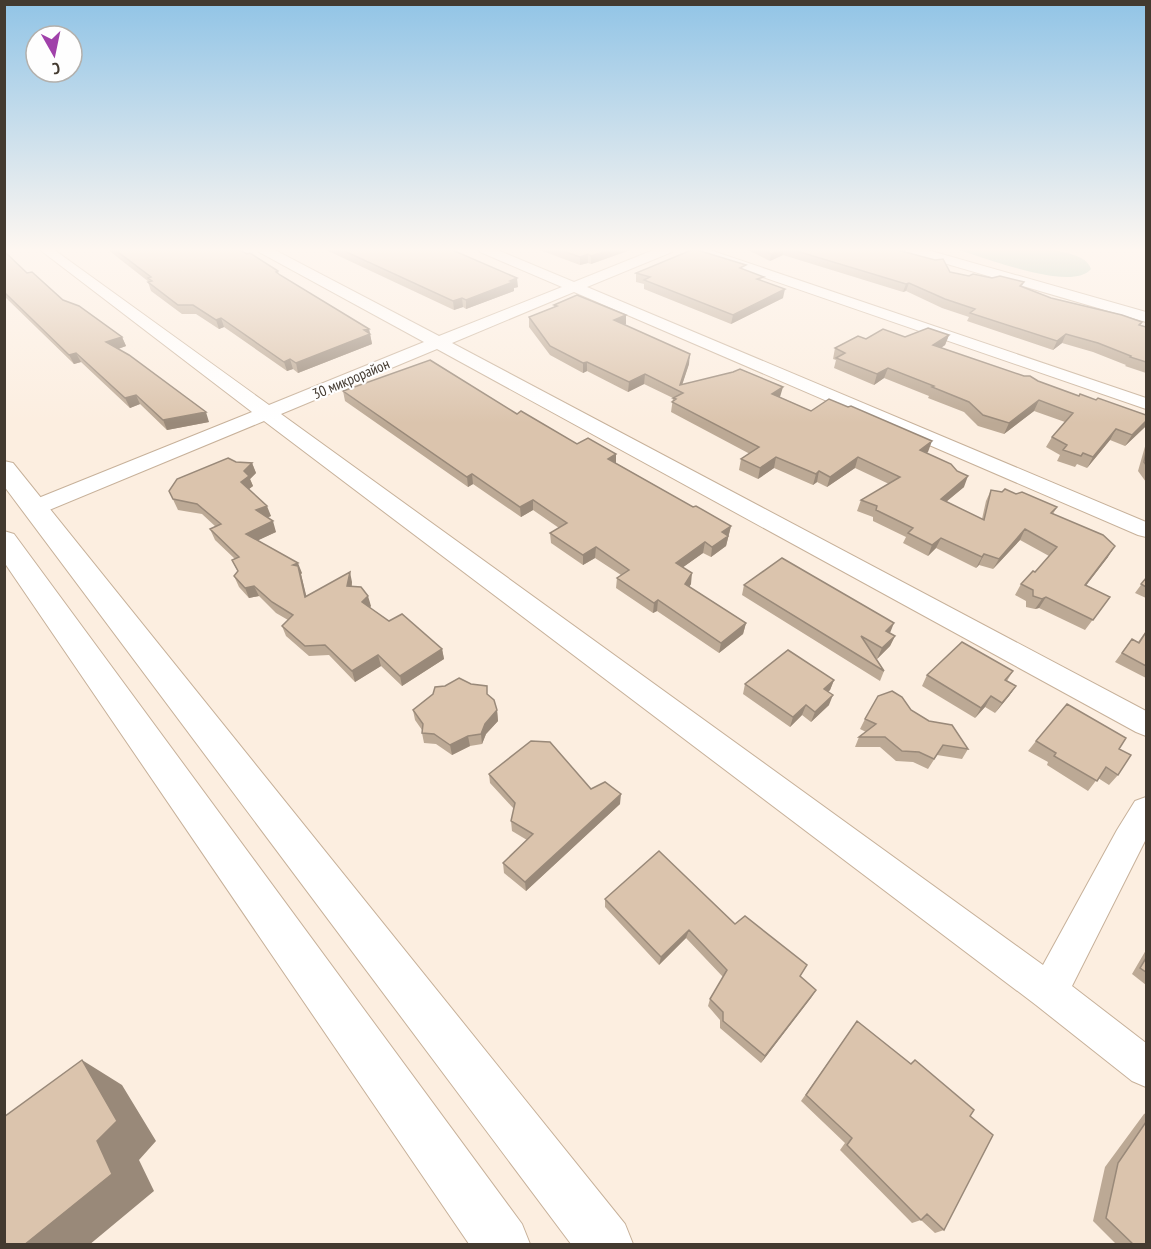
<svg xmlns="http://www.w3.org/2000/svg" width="1151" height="1249" font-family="'PT Sans Narrow',sans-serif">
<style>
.green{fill:#accab5}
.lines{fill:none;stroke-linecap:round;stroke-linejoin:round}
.minor-casing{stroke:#c7b19a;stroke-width:2}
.major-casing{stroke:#c7b19a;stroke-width:2}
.minor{fill:#fff;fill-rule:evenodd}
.major{fill:#fff;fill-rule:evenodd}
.wall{fill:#bca995}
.shaded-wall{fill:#998979}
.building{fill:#dbc4ad;stroke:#998979;stroke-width:1.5}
.labels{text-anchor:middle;stroke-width:4.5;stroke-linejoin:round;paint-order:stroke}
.far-street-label{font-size:15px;fill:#433a30;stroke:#fefefe}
</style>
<rect width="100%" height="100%" fill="#fceee0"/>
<path class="green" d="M955,249C981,249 1083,240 1091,269C1071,293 982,256 955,249Z"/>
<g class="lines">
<g class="minor-casing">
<path id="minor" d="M39,249H53L269,405L424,342L259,252L258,249H273L439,336L562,287L480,252L479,249H495L574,282L656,249H673L672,252L587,287L1146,522V537L1138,535L574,292L452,343L1146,711V736L1136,732L437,349L281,414L1043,965L1117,830L1135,801L1146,797V839L1072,986L1146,1043V1087L1132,1081L1036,1005L264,421L42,513L34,515L26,513L23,508L26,503L252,412Z
M688,249H707L1146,398V409L690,252Z
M905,249H924L1146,312V322L906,252Z"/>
</g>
<g class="major-casing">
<path id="major" d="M4,461L13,463L625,1224L633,1244H571L4,486Z
M4,531L14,534L522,1224L530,1244H469L4,562Z"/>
</g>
<use href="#minor" class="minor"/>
<use href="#major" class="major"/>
</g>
<path class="wall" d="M107,249H238L278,271L279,275L369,329L372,344L298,373L293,369L287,371L224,327L219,329L196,314H182L151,291L148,282H149Z
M324,249H450L518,287L514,288V291L466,309L463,307L454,310Z
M537,249H633L591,264L588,263L580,265Z
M746,249H894L950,272L969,276L992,278L1024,282L1022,286L1051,298L1142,322L1141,325L1146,327V373L1125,366L1126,365L1093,352L1062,343L1053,350L967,321L969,317L942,308L906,291L903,292L783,255L770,261Z
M4,253L27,273L63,300L122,337L126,346L118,349L209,422L167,430L140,404L130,408L81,362L74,364L4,296Z
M745,270L763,281L783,298L731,324L644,289V284L636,282V273Z
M554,305L626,324L625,325L689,364L682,385L780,397L811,411L928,452L926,453L964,487L946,502L982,519L986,501L991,490L1016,494L1057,507L1053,514L1108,557L1086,585L1110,597L1085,630L1039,608L1035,609L1026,607V601L1015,595L1021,584L1035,572L1049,556L1020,540L993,569L979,565L976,568L936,548L928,556L903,543L906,537L873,521V517L857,511L861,500L889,484L855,468L827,487L817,482L813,485L774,468L758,479L739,470L741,459L750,454L671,412L673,398L644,384L628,392L587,371L583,373L550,355L529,327V317L554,307Z
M949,335L945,345L941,348L1038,381L1145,427L1125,446L1110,440L1087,468L1077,464L1075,467L1057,461L1060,455L1046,447L1052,437L1065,422L1034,411L1004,434L978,426L964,412L928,398L929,396L884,378L874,385L834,368L836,360L833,359L835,348L866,339Z
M343,391L517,414L577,444L616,454V463L693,507L731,526L726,546L711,557L703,553L683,567L691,584L689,587L746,623L743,634L719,653L657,611L653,613L616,588L617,578L621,575L595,558L583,565L551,543L550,533L559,528L533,510L521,517L473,484L468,487L345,401Z
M1146,443V482L1138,471Z
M236,462L252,463L256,473L250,479L253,486L249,489L271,516L267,518L276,532L258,540L302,573L301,574L306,596L352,582V586L371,606L370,608L389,621L442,649L444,659L402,686L381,666L355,682L329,655L309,656L286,636L282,626L288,620L276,613L259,596L249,598L239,587L234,576L238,572L232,560L235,559L215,540L210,529L216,527L202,514L178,510L169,491Z
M1146,578V598L1135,593Z
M744,585L890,633L895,636L890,646L877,659L876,658L884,671L880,681L742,595Z
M1146,631V678L1115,662L1132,639L1138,642Z
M1013,671L1007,681L1016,686L1009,696L995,713L985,707L975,718L922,686L927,675Z
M834,680L830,690L828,692L829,705L811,722L802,715L790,727L743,694L745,684Z
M488,695L497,710L498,721L486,734L482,744L470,746L452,755L436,744L424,743L422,733V730L415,720L413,710Z
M911,710L968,749L962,759L937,755L928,769L913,762L896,761L880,747H855L859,737L866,732L860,729L865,719Z
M1036,741L1119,749L1118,775L1109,785L1098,778L1088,791L1047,765L1048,762L1028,751Z
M489,774L591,789L620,804L526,891L504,873L503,863L527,840L512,831L511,821L514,809L490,783Z
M605,899L735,924L800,976L816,990L761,1063L720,1028V1020L708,1006L710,999L723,977L686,938L659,965L605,907Z
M1146,950V985L1132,974Z
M857,1021L910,1064L915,1060L970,1116L944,1230L935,1233L921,1220L912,1223L840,1150L845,1143L801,1101Z
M1146,1113V1245H1117L1093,1221L1105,1167L1144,1114Z"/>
<path class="shaded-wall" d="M612,249H633L591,264V256Z
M782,249H784L783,255L770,261L771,254Z
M588,254V263L580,265V257Z
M517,278L518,287L514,288V291L466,309V300Z
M909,283L906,291L903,292L906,284Z
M785,289L783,298L731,324L733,315Z
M462,298L463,307L454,310L453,301Z
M626,315V324L614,330V320Z
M221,318L224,327L219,329L216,320Z
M369,329L372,344L298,373L296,363Z
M1066,334L1062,343L1053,350L1057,341Z
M949,335L945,345L930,355L933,345Z
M122,337L126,346L110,352L106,342Z
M76,353L81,362L74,364L69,355Z
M690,354L689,364L680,391V385Z
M290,359L293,369L287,371L284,362Z
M587,362V371L583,373V363Z
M888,368L884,378L874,385L877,374Z
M645,374L644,384L628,392L629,382Z
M783,387L780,397L770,404L772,394Z
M136,395L140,404L130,408L125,398Z
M1039,400L1034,411L1004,434L1009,423Z
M206,412L209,422L167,430L163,420Z
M1146,421V425L1145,427L1125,446L1132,435Z
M1116,429L1110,440L1087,468L1093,457Z
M932,441L928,452L916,460L920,450Z
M616,454V464L608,459Z
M776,457L774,468L758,479L760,468Z
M858,457L855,468L827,487L830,477Z
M252,463L256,473L250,479L253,486L245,492L241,482L244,471Z
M819,471L817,482L813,485L816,474Z
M472,474L473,484L468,487L467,477Z
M968,476L964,487L936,510L941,499Z
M533,500V510L521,517L520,507Z
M267,506L271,516L260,520L256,510Z
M273,521L276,532L250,544L246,534Z
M731,526L726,546L711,557L712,547L722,532Z
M1025,529L1020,540L993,569L999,559Z
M941,538L936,548L928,556L932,545Z
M705,542L703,553L675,573L676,563Z
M1115,546L1108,557L1078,596L1085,585Z
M596,547L595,558L583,565V555Z
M984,554L979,565L976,568L982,557Z
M298,563L302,573L301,574L309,607L293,565Z
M350,572L352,582L350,596L347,586Z
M692,573L691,584L684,595L685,584Z
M254,586L259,596L249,598L245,588Z
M368,596L371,606L364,613L362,602Z
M1046,597L1039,608L1035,609L1042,599Z
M658,600L657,611L653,613L654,603Z
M746,623L743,634L719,653L721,643Z
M894,623L890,633L886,631Z
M895,636L890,646L877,659L882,648Z
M442,649L444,659L402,686L400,676Z
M378,655L381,666L355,682L352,671Z
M834,680L830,690L820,699L824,689Z
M1016,686L1009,696L995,713L1002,703Z
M833,695L829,705L811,722L815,712Z
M991,696L985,707L975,718L981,708Z
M806,705L802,715L790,727L793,717Z
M497,710L498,721L486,734L482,744L481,734L485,724Z
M468,736L470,746L452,755L450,745Z
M621,794L620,804L526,891L525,882Z
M689,930L686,938L659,965L661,957Z
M816,990L811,998L761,1063L765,1056Z
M82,1060L122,1085L156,1141L139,1160L154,1191L89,1245H24L97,1141Z"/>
<path class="building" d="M114,249H238L247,254L250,253L278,271L276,272L280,275L369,329L364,330L370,334L296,363L290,359L284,362L221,318L216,320L193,305H178L148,282L152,281L148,278L151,277Z
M340,249H450L517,278L510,281L513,282L466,300L462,298L453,301Z
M558,249H612L591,256L588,254L580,257Z
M694,249L746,265L740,268L764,277L757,279L785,289L733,315L644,280L650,277L636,273Z
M762,249H782L771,254Z
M790,249H894L935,260L943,259L950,272L969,276L973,274L992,278L1000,276L1024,282L1020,286L1051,298L1122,315L1142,322L1139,325L1146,327V362L1130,357L1131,356L1098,343L1066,334L1057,341L970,313L975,309L945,299L909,283L906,284Z
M4,253H6L27,273L32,272L63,300L79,306L122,337L106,342L129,355L206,412L163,420L136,395L125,398L76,353L69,355L4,292Z
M577,295L626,315L614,320L690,354L680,385L733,372L740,369L783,387L772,394L811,411L829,399L848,407L851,406L932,441L920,450L951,464L957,471L968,476L941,499L984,520L991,490L1002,492L1005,489L1016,494L1022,492L1057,507L1051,513L1103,535L1115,546L1085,585L1110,597L1093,620L1046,597L1042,599L1033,596V590L1021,584L1033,571L1035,572L1057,547L1025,529L999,559L984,554L982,557L941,538L932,545L908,533L913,528L876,510L877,506L861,500L900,477L858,457L830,477L819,471L816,474L776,457L760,468L741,459L759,447L672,402L676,399L673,398L683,393L645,374L629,382L587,362L583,363L550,346L529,317L557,306L554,305Z
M928,328L949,335L933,345L1024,376H1030L1038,381L1079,396L1080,394L1096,400L1098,398L1146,415V421L1132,435L1116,429L1093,457L1083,453L1081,456L1063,450L1067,445L1052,437L1073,413L1039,400L1009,423L983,415L969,402L932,387L934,386L888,368L877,374L836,358L845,353L835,348L858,336L866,339L883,329L905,337Z
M430,360L517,414L521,411L577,444L588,438L616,454L608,459L693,507L696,506L731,526L722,532L728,536L712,547L705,542L676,563L692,573L685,584L746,623L721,643L658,600L654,603L617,578L629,570L596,547L583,555L550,533L567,523L533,500L520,507L472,474L467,477L343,391Z
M1146,452V465L1144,462Z
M228,458L236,462L252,463L244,471L249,476L241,482L267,506L256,510L273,521L246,534L298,563L293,565L298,566L305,597L350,572L347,586L361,587L368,596L362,602L389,621L402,614L442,649L400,676L378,655L352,671L325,645L305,646L282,626L293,615L272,602L254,586L245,588L234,576L238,571L232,560L239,557L210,529L221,524L197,504L173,499L169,491L177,479Z
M782,558L894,623L886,631L895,636L882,648L861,636L884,671L744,585Z
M1146,578V587L1141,584Z
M1146,632V666L1122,653L1132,639L1139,643Z
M962,642L1013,671L1005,680L1016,686L1002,703L991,696L981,708L927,675Z
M788,650L834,680L824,689L833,695L815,712L806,705L793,717L745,684Z
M459,678L471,684L487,686V694L494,700L497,710L485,724L481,734L468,736L450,745L434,734L422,733L423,724L413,710L433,694L435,687L445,686Z
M892,691L902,697L911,710L929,721L952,725L968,749L943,745L934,759L919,752L902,751L885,737H859L876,724L865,719L878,696Z
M1067,704L1126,738L1119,749L1131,755L1118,775L1106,767L1097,781L1054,756L1056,753L1036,741Z
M531,741L550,742L591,789L605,782L621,794L525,882L503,863L533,834L511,821L515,803L489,774Z
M659,851L735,924L745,916L807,965L800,976L816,990L765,1056L723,1021V1012L710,999L727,970L689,930L661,957L605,899Z
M1146,958V972L1140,968Z
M857,1021L911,1064L915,1060L974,1110L970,1116L993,1135L944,1230L927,1214L921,1220L847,1145L852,1138L806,1095Z
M82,1060L117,1121L97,1141L112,1174L24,1245H4V1117Z
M1146,1122V1245H1134L1106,1218L1118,1163Z"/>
<linearGradient id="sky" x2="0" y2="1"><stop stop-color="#91c4e6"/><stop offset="0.59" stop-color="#fef7f1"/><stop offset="1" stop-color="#fef7f1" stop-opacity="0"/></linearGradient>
<rect width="1151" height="423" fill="url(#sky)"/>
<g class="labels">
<g class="far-street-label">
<text transform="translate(351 379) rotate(-23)" y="5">30 микрорайон</text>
</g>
</g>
<rect width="1151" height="1249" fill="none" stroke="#433a30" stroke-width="12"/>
<g transform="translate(54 54) rotate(171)"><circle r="28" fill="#fefefe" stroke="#b3b0ac" stroke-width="1.5"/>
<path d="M0-4.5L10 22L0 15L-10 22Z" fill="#a041aa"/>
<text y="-9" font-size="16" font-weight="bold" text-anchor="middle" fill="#433a30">С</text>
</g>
</svg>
